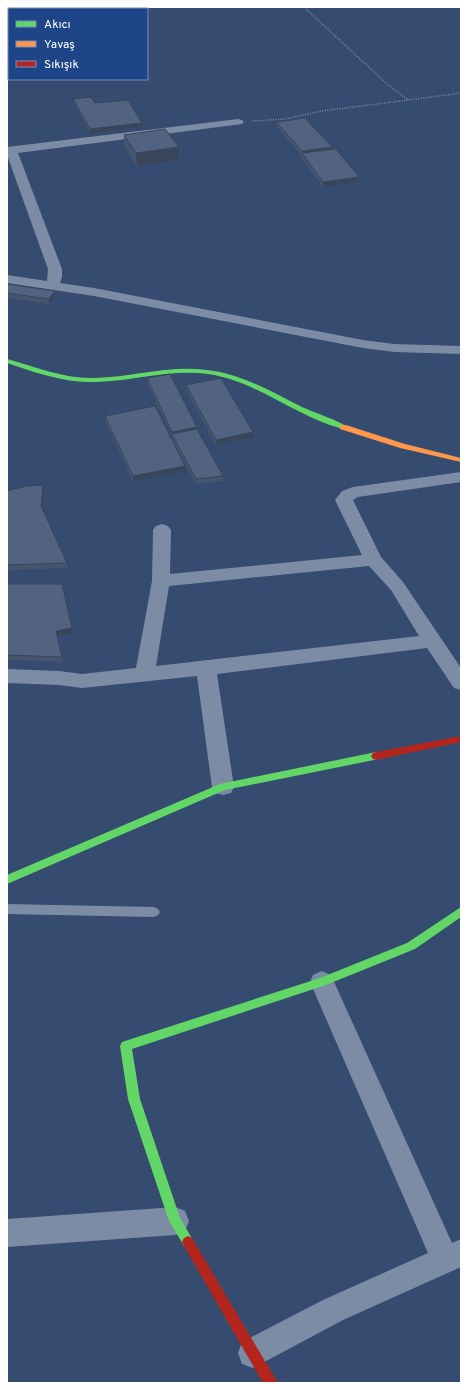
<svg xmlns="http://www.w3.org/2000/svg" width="468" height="1390" font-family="Overpass,sans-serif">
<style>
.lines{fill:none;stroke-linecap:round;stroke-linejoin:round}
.path{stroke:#7c8ca5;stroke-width:1.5;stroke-dasharray:1 1.5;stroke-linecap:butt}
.lane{fill:#7c8ca5;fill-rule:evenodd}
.street{fill:#7c8ca5;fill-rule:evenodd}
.fast{fill:#63d668;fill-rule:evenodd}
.slow{fill:#ff974d;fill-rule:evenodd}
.jam{fill:#b3261e;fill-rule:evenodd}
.wall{fill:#46556e}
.shaded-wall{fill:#39455a}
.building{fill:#516380;stroke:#39455a}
</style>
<rect width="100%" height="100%" fill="#354b6f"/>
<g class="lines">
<path class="path" d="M304,7L387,84L408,100L461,93
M253,121L285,119L322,111L408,100"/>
<path class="lane" d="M7,904L154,907L158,909L160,912L158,915L154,917L7,914Z"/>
<path class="street" d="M238,119L242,120L244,122L242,124L18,153L62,269V277L60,283L94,288L363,340L394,344L461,346V354L394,352L363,348L94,296L7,283V275L47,281L48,269L7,155V147Z
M461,472V482L358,497L353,500L381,557L403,582L461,668V690L454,688L427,648L217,674L234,787L231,793L223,795L215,793L212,787L197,676L82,688L59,685L7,683V669L59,671L82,674L136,668L152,581L153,530L156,526L162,524L168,526L171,530L170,574L362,555L335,500L342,491L353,487ZM369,566L391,590L419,636L156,666L169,586Z
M322,971L331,975L452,1243L461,1239V1267L343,1320L253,1368L242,1364L238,1353L242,1342L323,1300L428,1253L310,982L313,975Z
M175,1207L185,1211L189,1221L185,1231L175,1235L7,1247V1219Z"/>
<path class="fast" d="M7,359C37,367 64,379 95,378C133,377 169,365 207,370C242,374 272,392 302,407C313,412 340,421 347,427L343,429C296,417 257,381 208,374C170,369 134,381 96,382C65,383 36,373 7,363Z
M376,752L379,753L381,756L379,759L225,790L7,884V875L220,784Z
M461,907V917L415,949L326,985L132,1049L140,1099L180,1218L194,1242L192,1246L188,1248L184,1246L169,1221L128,1099L120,1046L122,1042L320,978L407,943Z"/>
<path class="slow" d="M340,425H346L405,444L461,458V462L400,448L340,429Z"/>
<path class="jam" d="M461,736V742L376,760L373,759L371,756L373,753L376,752Z
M188,1236L192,1238L278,1383H263L184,1246L182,1242L184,1238Z"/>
</g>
<path class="wall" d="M73,99L95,103L142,127L90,134L74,103Z
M276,122L332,147L331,149L359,177V182L323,187L301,157V155L276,126Z
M124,135L179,147V160L137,166L124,147Z
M7,284L55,291V296L49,304L7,298Z
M147,378L197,427V429L223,476V481L196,484L172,439V436L147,383Z
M186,385L253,432V437L216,445L186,390Z
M105,416L185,466V471L133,481L105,421Z
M43,485L44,490L42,508L67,563V568L7,570V491Z
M7,584L72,628L73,633L57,636L63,662L7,660Z"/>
<path class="shaded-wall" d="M142,123V127L90,134V129Z
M179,147V160L137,166L136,153Z
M332,147L331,151L302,153V151Z
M359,177V182L323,187V182Z
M55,291V296L49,304V299Z
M197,427V433L173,435L172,432Z
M253,432V437L216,445V440Z
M185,466V471L133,481V476Z
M43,485L44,490L42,512L41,506Z
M72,628L73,633L57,636L56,631Z"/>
<path class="building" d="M91,97L95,103L128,100L142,123L90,129L73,99Z
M305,118L332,147L302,151L276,122Z
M165,129L179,147L136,153L124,135Z
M336,149L359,177L323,182L302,153Z
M7,284L55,291L49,299L7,293Z
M170,374L197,427L172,432L147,378Z
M221,378L253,432L216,440L186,385Z
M155,406L185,466L133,476L105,416Z
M197,429L223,476L196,479L172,434Z
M43,485L41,506L67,563L7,565V491L26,486Z
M7,584H62L72,628L56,631L62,657L7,655Z"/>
<rect width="468" height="1390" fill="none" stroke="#ffffff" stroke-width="16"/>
<rect x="8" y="8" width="140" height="72" fill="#1d4587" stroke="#778fb7"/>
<rect x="16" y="21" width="20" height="6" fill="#63d668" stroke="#778fb7"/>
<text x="44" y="28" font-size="12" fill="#ffffff">Akıcı</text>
<rect x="16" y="41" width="20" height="6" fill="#ff974d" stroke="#778fb7"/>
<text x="44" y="48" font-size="12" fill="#ffffff">Yavaş</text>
<rect x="16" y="61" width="20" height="6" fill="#b3261e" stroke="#778fb7"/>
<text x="44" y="68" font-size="12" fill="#ffffff">Sıkışık</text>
</svg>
